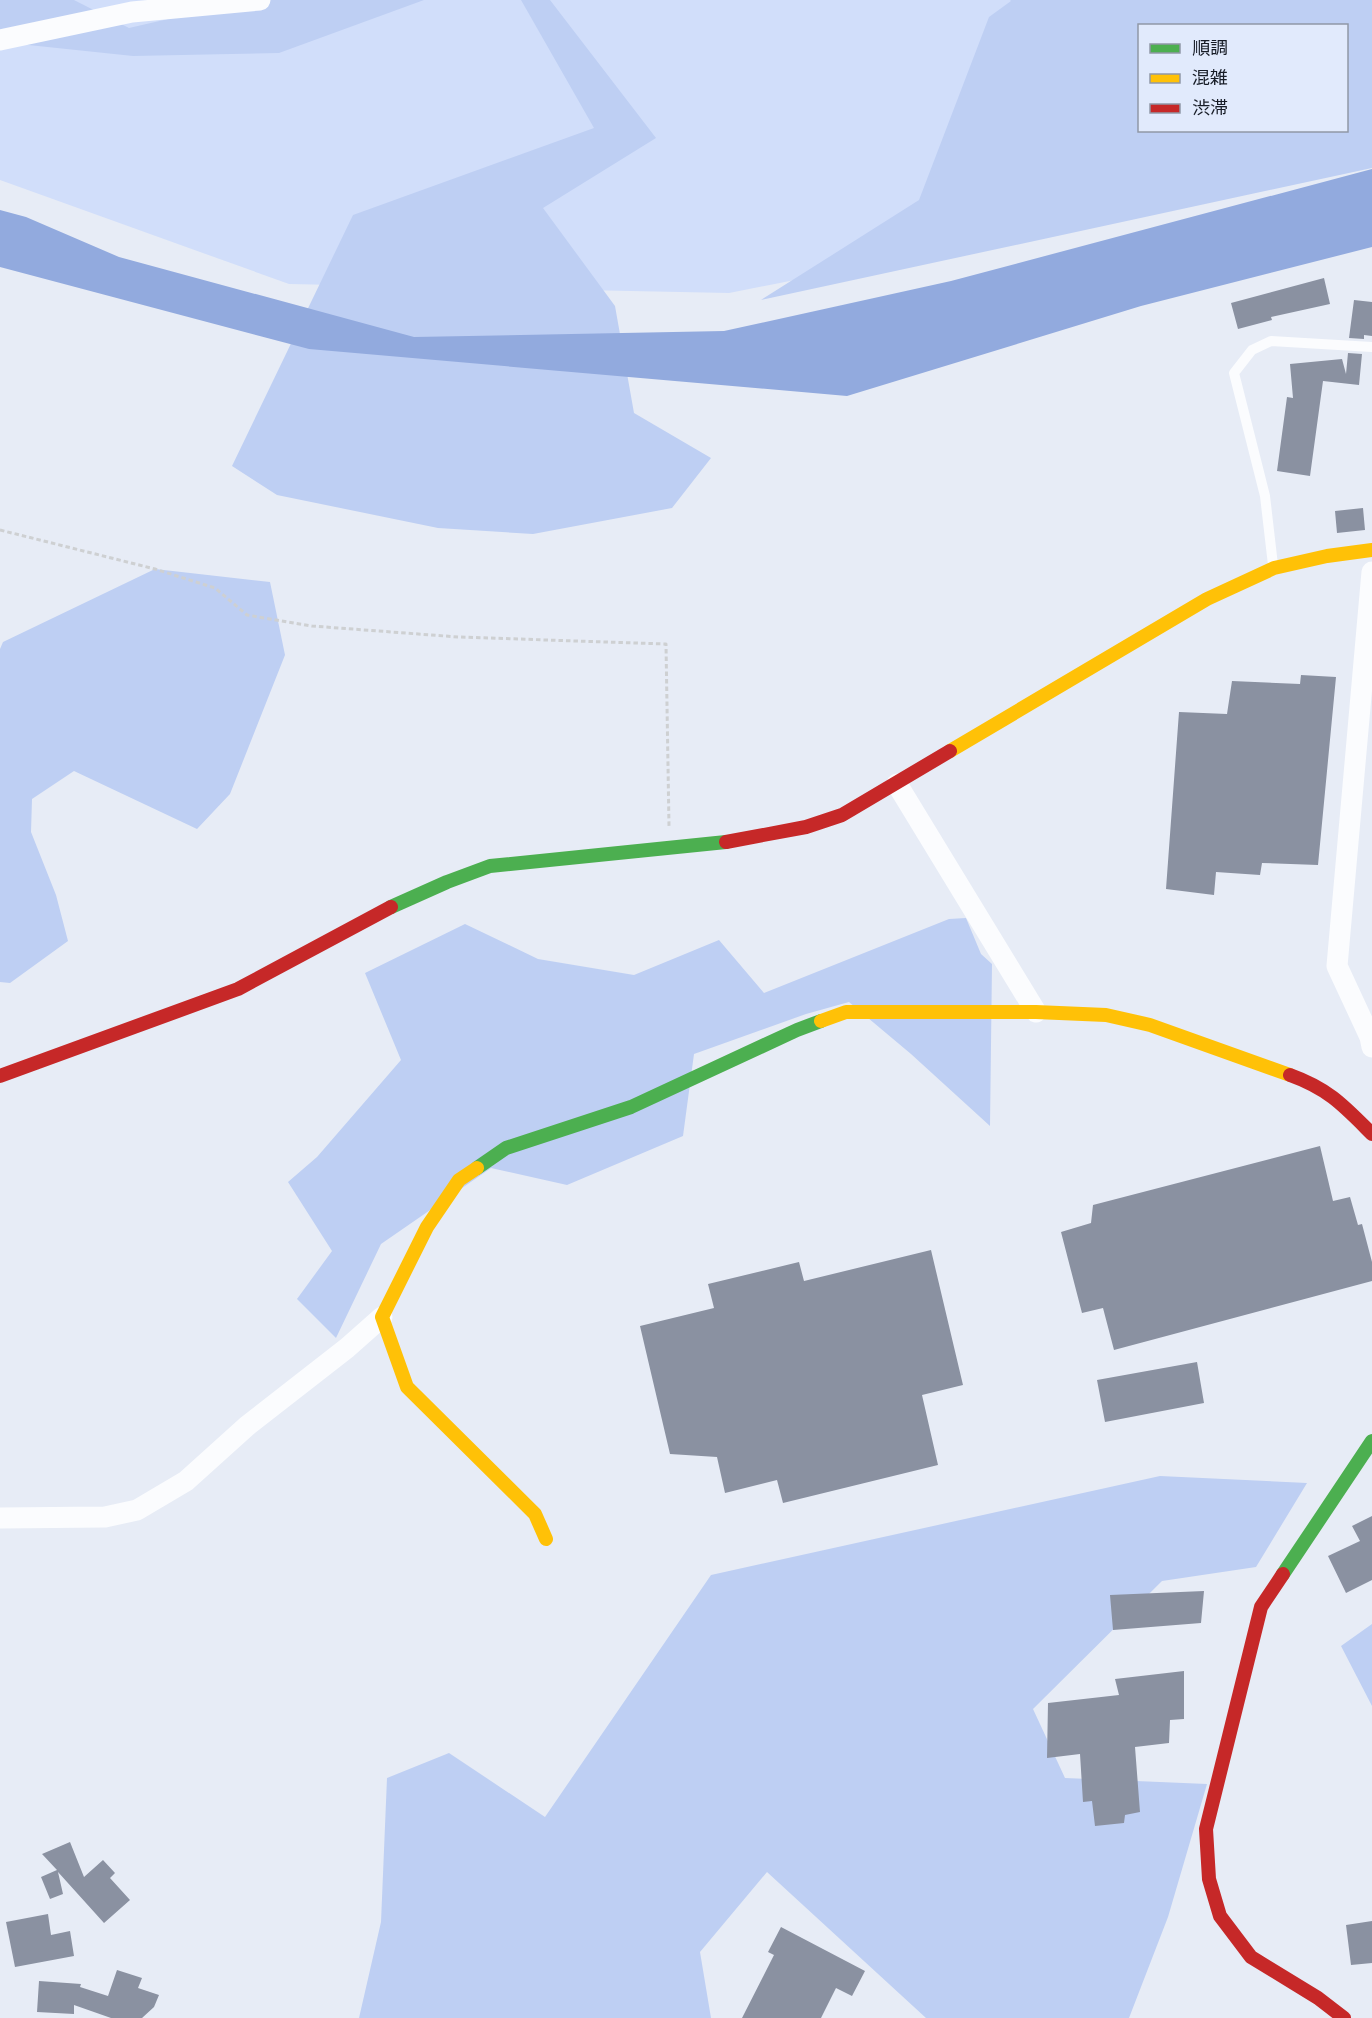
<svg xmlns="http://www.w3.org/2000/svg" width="1372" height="2018" font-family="Cabin,'Noto Sans JP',sans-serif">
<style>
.green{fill:#d1defa;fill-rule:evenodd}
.forest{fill:#becff3;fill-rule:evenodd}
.water{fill:#92aade}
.building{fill:#8a91a1}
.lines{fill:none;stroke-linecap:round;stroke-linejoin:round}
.path{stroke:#ced0d2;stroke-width:3;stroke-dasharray:4.5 3;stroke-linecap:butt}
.lane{stroke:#fbfcfe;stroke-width:10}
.street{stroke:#fbfcfe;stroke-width:21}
.fast{stroke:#4caf50;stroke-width:14}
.slow{stroke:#ffc107;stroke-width:14}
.jam{stroke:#c62828;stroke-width:14}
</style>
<rect width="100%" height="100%" fill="#e7ecf6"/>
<path class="green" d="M0,0H1372V166L729,293L289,284L0,180ZM1140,26H1346V130H1140Z"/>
<path class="forest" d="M0,0H74L129,28L251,0H424L279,53L133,56L0,42Z
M521,0H550L656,138L543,208L615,306L634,413L711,458L672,508L533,534L438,528L277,495L232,466L353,215L594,128Z
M1010,0H1372V168L761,300L919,200L989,17L1011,1ZM1140,26H1346V130H1140Z
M155,569L270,582L285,655L230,794L197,829L74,771L32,799L31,832L56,895L68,941L10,983L0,982V649L3,642Z
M966,918L981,954L992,964L990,1126L911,1054L849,1002L806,1014L694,1054L683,1136L567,1185L491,1168L381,1244L336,1338L297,1299L332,1251L288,1182L317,1157L401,1060L365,973L465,924L538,959L634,975L719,940L764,993L949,919Z
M1160,1476L1307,1483L1256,1567L1162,1581L1033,1709L1065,1778L1207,1784L1168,1917L1129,2018H926L767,1872L700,1952L711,2018H359L381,1922L387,1778L449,1753L545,1817L711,1575Z
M1372,1624V1706L1341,1646Z"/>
<path class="water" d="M1372,169V247L1141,306L847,396L309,349L0,267V210L26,217L119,257L414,337L724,331L951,281Z"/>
<path class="building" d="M1324,278L1330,304L1271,317L1272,320L1238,329L1231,303Z
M1354,300L1372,302V336L1364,335V339L1349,338Z
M1348,353L1362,354L1359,385L1323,381L1310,476L1277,471L1287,397L1293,398L1290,364L1342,359L1346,374Z
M1363,508L1365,530L1337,533L1335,511Z
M1301,675L1336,677L1318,865L1262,863L1260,875L1216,872L1214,895L1166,889L1179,712L1227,714L1232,681L1300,684Z
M1320,1146L1333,1201L1350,1197L1358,1225L1362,1224L1372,1262V1281L1114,1350L1103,1308L1082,1313L1061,1232L1091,1223L1093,1205Z
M931,1250L963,1385L922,1395L938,1465L783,1503L777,1480L725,1493L717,1457L670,1454L640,1326L714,1308L708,1284L799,1262L804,1281Z
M1197,1362L1204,1403L1105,1422L1097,1380Z
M1372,1516V1580L1346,1593L1328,1556L1360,1541L1352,1526Z
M1204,1591L1201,1623L1113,1630L1110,1595Z
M1184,1671V1719L1170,1720L1169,1743L1135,1747L1140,1812L1125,1815L1124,1823L1095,1826L1092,1801L1083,1802L1080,1754L1047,1758L1048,1703L1119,1695L1115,1679Z
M70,1842L84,1877L103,1860L115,1873L110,1878L130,1900L104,1923L58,1872L63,1894L50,1899L41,1877L57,1870L42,1854Z
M48,1914L51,1935L70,1931L74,1956L15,1967L6,1922Z
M1372,1921V1963L1351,1965L1346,1925Z
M781,1927L865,1971L852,1996L836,1988L821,2018H742L774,1955L768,1952Z
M117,1970L142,1978L138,1988L159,1995L154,2007L142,2018H111L74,2005V2014L37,2012L39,1981L81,1984L80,1987L108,1996Z"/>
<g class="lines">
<path class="path" d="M0,530L155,569L215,588L247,615L312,626L458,637L666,644L669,826"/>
<path class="lane" d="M1273,565L1265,496L1234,373L1252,350L1271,341L1372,347"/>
<path class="street" d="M0,40L132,12L260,0
M1372,572L1337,966L1370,1037L1372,1047
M897,784L1036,1012
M0,1518L105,1517L137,1510L186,1481L247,1426L347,1348L382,1317"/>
<path class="fast" d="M391,907L447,882L490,866L726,842
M477,1168L506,1148L631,1107L797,1030L821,1021
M1283,1574L1372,1441"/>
<path class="slow" d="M950,751L1207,599L1274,568L1327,556L1372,550
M821,1021L846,1012H1036L1106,1015L1150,1025L1290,1075
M477,1168L459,1180L427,1227L382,1317L407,1387L535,1514L546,1539"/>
<path class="jam" d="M726,842L806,827L842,815L950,751
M1290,1075C1329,1089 1344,1106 1372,1134
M0,1076L238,989L391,907
M1283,1574L1261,1607L1206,1829L1209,1879L1220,1916L1251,1957L1318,1998L1344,2018"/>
</g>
<rect x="1138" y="24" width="210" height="108" fill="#e1eafc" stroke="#9098a6" stroke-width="1.5"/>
<rect x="1150" y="44" width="30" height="9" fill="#4caf50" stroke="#9098a6" stroke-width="1.5"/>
<text x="1192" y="54" font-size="18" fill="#171c26">順調</text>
<rect x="1150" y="74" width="30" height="9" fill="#ffc107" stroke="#9098a6" stroke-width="1.5"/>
<text x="1192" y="84" font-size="18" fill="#171c26">混雑</text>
<rect x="1150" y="104" width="30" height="9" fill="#c62828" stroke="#9098a6" stroke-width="1.5"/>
<text x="1192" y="114" font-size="18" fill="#171c26">渋滞</text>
</svg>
